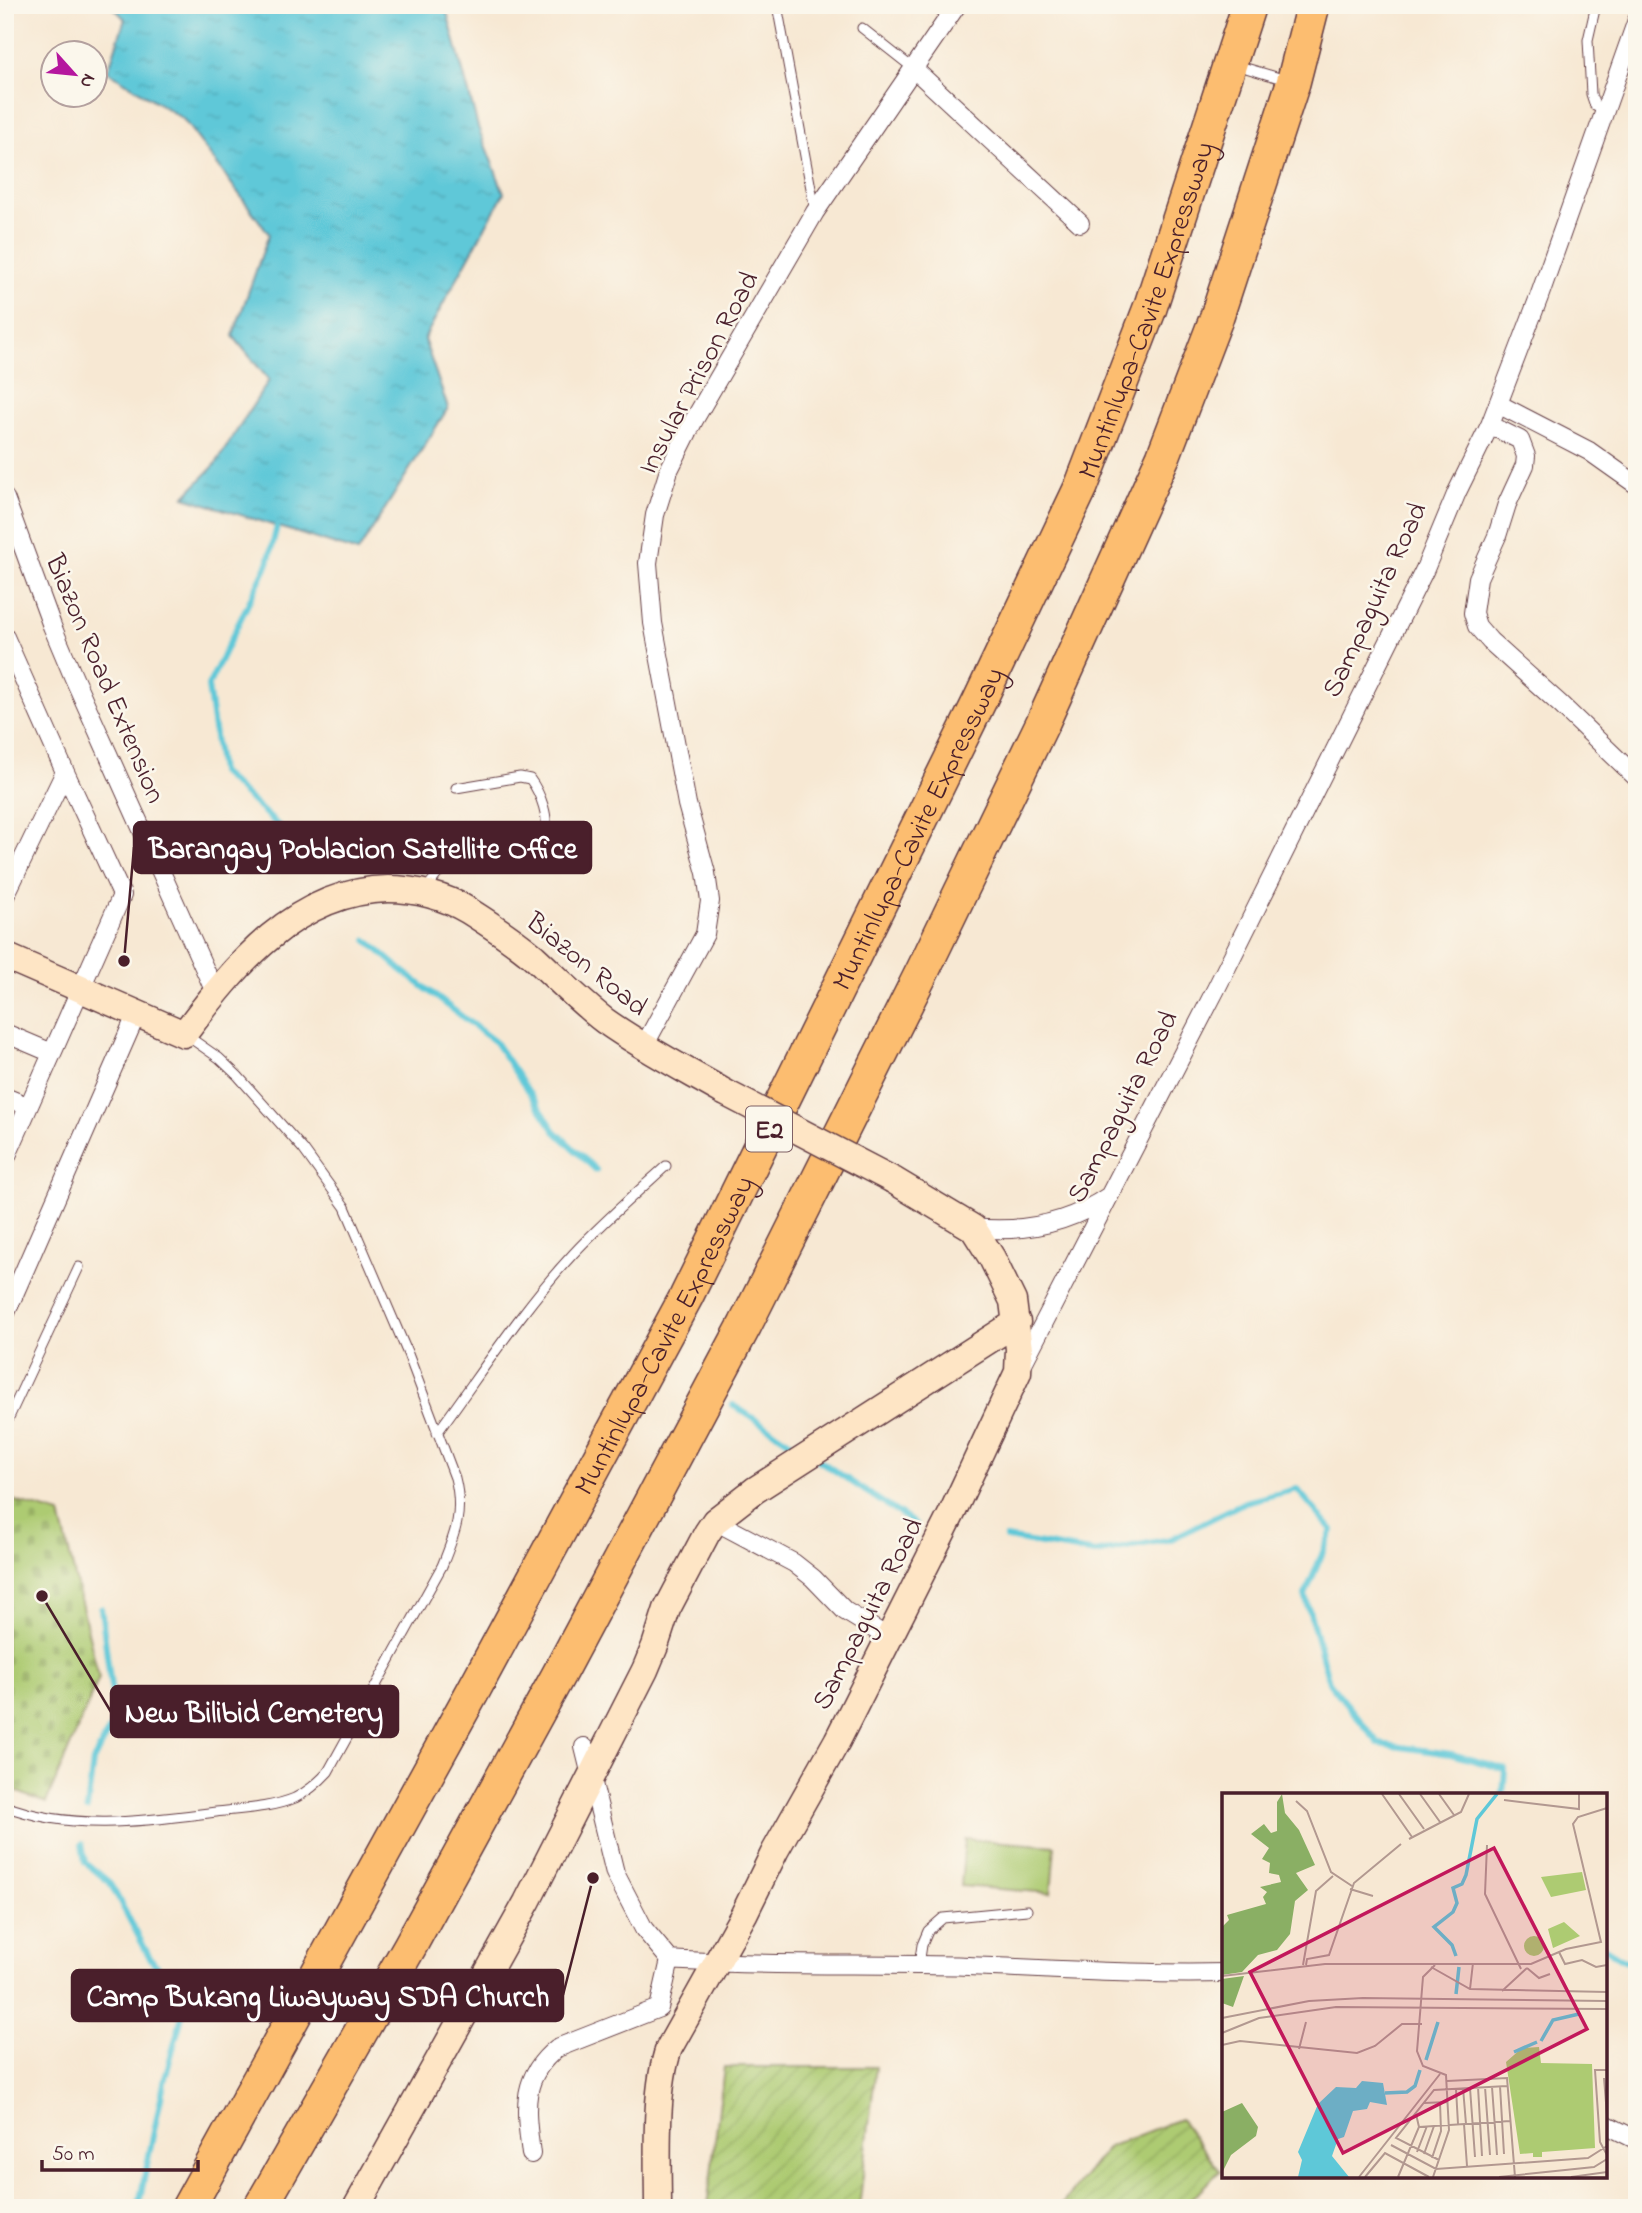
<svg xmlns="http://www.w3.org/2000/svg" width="1642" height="2213" font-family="'Indie Flower',sans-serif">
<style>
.cemetery{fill:url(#cemetery-stones);stroke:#7c754e;stroke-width:2}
.garden{fill:url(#garden-furrows);stroke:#7c754e;stroke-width:2}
.pitch{fill:#adcb72;stroke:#7c754e;stroke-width:2}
.water{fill:url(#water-ripples);stroke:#547482;stroke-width:2}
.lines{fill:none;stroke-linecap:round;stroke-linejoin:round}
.stream{stroke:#5ec8d8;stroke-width:6}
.lane-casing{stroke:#643d44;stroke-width:11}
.street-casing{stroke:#643d44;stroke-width:20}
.secondary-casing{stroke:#643d44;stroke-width:29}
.highway-casing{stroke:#643d44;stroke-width:36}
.lane{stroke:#fff;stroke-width:9}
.street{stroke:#fff;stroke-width:18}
.secondary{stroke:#fee5c5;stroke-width:26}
.highway{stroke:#fcbd6f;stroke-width:33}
.secondary-bridge-casing{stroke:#643d44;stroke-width:29;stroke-linecap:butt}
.secondary-bridge{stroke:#fee5c5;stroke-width:26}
.labels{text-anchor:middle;stroke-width:5;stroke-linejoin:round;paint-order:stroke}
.shield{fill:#fbf7ec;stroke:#7f6065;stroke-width:2}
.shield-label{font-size:26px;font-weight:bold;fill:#4a1f2b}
.street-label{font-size:28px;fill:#4a1f2b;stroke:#fbf7ec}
.inset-river{fill:none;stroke:#5ec8d8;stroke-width:3.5}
.inset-road{fill:none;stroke:#b29890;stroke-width:2}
.view{fill:#c2185b;fill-opacity:0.15;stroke:#c2185b;stroke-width:3.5}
.inset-edge{fill:none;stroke:#4a1f2b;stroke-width:3.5}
.leader{fill:none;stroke:#4a1f2b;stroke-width:2.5}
.callout-dot{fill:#4a1f2b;stroke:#fbf7ec;stroke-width:2.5}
.callout{fill:#4a1f2b;stroke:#4a1f2b;stroke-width:2.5}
.callout-label{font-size:30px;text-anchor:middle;font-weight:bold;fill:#fff}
</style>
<defs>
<pattern id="cemetery-stones" width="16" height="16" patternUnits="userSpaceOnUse" patternTransform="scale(1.75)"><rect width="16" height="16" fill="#adcb72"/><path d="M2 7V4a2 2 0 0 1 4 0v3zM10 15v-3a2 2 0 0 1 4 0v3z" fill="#96ae63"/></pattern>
<pattern id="garden-furrows" width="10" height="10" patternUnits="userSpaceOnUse" patternTransform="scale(1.75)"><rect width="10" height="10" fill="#adcb72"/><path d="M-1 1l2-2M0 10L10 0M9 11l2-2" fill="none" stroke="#96ae63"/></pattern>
<pattern id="water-ripples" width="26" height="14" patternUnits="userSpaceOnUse" patternTransform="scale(1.75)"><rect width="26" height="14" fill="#5ec8d8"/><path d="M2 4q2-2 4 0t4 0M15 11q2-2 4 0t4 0" fill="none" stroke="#53abba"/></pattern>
</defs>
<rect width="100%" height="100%" fill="#fbf7ec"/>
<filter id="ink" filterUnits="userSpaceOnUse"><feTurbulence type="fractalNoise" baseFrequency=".0143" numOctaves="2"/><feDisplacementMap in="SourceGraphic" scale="14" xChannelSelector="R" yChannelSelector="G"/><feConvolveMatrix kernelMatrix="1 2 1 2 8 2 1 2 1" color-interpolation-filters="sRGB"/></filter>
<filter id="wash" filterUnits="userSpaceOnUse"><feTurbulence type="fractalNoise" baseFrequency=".00686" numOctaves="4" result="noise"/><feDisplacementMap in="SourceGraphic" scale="28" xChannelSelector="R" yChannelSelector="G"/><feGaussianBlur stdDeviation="1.57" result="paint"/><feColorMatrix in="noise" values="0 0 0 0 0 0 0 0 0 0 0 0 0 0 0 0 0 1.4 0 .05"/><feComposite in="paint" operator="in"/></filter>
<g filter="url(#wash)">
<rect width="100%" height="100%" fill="#f7e8d3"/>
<path class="cemetery" d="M5,1498L60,1514L99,1678L46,1803L5,1787Z"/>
<path class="garden" d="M724,2067H876L859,2208L707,2207Z
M1180,2119L1220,2171L1181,2208H1059L1108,2147Z"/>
<path class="pitch" d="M965,1839L1055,1846L1051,1893L961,1886Z"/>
<path class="water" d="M111,5H445L478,127L504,193L424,339L448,408L358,552L184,497L215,465L269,380L233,336L269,234L183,119L108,71L125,19Z"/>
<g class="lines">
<path class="stream" d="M277,526L268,563L208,686L220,772L317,861
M367,940L399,968L495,1042L555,1131L596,1170
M733,1405L805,1452
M817,1459L915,1524
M1006,1538L1095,1553L1171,1539L1245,1502L1297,1489L1332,1530L1305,1595L1329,1682L1379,1744L1451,1754L1505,1769L1503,1795
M87,1809L93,1761L115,1719L101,1608
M82,1844L85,1862L110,1883L149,1956L185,2005L165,2078L138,2208
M1605,1948L1637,1968"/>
</g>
</g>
<g filter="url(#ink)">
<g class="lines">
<g class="lane-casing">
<path id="lane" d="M777,5L815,210
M1596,5L1588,40L1591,94L1595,106L1605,111
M862,28L914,69
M1236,65L1286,80
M426,889L449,859L463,853L542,835C553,822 539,791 530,779L520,777L456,788
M5,1426L79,1267
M437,1433C481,1373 522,1309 573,1254C602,1223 634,1195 666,1166
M5,1806C74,1832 146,1821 216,1812C242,1809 271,1808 295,1798C309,1791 318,1783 328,1772L442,1566C455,1534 464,1513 455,1478L408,1354L345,1207L303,1149L238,1076L219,1058L186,1035
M919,1965L922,1945L928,1931L943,1918L1027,1910"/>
</g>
<g class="street-casing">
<path id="street" d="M914,69L1080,223
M1498,404L1589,451L1637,485
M1490,425L1520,440L1526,456L1525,465L1507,504L1497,536L1478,578L1473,613L1477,626L1490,641L1561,705L1637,778
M5,498L52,626L73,676L215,992
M5,637L65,772L122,895L5,1160
M5,896L65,772
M5,1033L52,1053
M644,1046L705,934L710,901L706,873L687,804L653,623L648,563L655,515L669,470L694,420L815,212L957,5
M5,1097L27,1106
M973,1228C1022,1233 1068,1224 1109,1196
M5,1315L137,1013
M1021,1367L1216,989L1425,569L1457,492L1490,425L1539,297L1637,20
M715,1521L794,1563L813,1578L845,1611L889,1638
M584,1747L615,1873L644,1929L670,1960C769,1967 869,1963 968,1966C1054,1969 1138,1975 1224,1973
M659,2008L670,1960
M1605,2124L1637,2140
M531,2154C526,2112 519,2078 557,2048L659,2008"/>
</g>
<g class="secondary-casing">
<path id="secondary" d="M5,956L184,1034C235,966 295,891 388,889C415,889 445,896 469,911C491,925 514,940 534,957C557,978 580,1002 605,1021C643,1048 684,1069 724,1092
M356,2208L527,1902L645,1670L655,1646L667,1609L707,1533L715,1521L755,1490L1017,1322
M658,2208C658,2162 654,2090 669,2048L744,1914L775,1851L837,1741L952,1513L1018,1372L1019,1349L1013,1301L992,1258L973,1228L893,1180"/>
</g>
<g class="highway-casing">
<g id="highway">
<path id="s1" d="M188,2208L472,1693L686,1297L979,702L1081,487L1150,308L1249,5"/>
<path d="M260,2208L410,1946L560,1672L745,1325L923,970L1044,720L1163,457L1216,319L1293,83L1313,5"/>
</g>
</g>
<use href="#lane" class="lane"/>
<use href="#street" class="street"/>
<use href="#secondary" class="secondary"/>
<use href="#highway" class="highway"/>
<g class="secondary-bridge-casing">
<path id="secondary-bridge" d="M724,1092L893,1180"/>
</g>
<use href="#secondary-bridge" class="secondary-bridge"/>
</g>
</g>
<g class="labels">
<rect class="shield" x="746" y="1106.5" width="46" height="45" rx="5"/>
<g class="shield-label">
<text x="769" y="1138">E2</text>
</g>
<g class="street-label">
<text dy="10" stroke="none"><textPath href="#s1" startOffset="2128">Muntinlupa-Cavite Expressway</textPath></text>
<text transform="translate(697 372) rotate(-62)" y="10">Insular Prison Road</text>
<text transform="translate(1373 599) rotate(-65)" y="10">Sampaguita Road</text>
<text transform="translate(107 678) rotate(67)" y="10">Biazon Road Extension</text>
<text dy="10" stroke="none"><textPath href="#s1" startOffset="1561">Muntinlupa-Cavite Expressway</textPath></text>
<text transform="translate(588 963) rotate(39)" y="10">Biazon Road</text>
<text transform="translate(1121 1106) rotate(-63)" y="10">Sampaguita Road</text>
<text dy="10" stroke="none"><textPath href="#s1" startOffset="994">Muntinlupa-Cavite Expressway</textPath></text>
<text transform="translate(866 1613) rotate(-63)" y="10">Sampaguita Road</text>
</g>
</g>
<g transform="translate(1222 1793)">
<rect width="385" height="385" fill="#f7e8d3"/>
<path d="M60,1L63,20L77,37L93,72L74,80L86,97L73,108L68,141L55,157L36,162L20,179L0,182V134L7,127L5,122L44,111L41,104L45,99L38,94L59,89L57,82L47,80L48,70L40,66L47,55L29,41L42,31L49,40L55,38V9ZM22,183L11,214L0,210V186ZM20,310L36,334L34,343L9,362L0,380V319Z" fill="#8aaf64"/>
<path d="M317,254L319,270L370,271L373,355L320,359V364H311V360L298,361L284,269L300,255Z" fill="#adcb72"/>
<path d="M360,79L364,97L329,104L319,84ZM342,129L358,143L331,155L326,136ZM302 153a10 10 0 1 1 20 0a10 10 0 1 1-20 0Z" fill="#adcb72"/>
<path d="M140,288L161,290L165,312L148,309L145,316L131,318L122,344L116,346L110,363L127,384H76L80,367L76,359L96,311L114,294L134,295Z" fill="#5ec8d8"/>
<path class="inset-river" d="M234,163L230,152L212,134L231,119L235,110L231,95L240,91L244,82L255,26L275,1M234,201L237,174M319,248L331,227L357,221M292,259L315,249M204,267L216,229M163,300L185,299L193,293L198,277"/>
<path class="inset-road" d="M160,1L190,44M177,1L202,36M198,1L218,29M217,1L232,22M282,7L357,16V1M74,8L85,18L109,79L130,93M187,46L239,19L247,1M265,52L263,101L299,176M128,96L151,103M337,159L343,171L360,167L374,174L385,172M81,172L94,98L111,83M84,172L85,166L107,162L132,90L179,51M209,174L248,196L385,199M305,175L317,185L328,181M0,183L103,171H309L344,156L379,149L351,31L356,24L385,15M248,196L251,170M280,198L305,175M0,225L87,208L141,205L385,208M0,240L37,225L114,214L385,216M0,252L18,248L135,260L153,253L180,231H200M77,256L84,229M385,277H373L378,349L385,362M382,285L385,322M225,288L285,285L293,384M278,293L282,361M256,294L260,363M263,294L268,362M270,294L275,362M241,295L244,331M248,295L253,364M234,296L236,331M202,310L226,309M242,331L245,373M197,334L288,328M169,352L214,376L366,365L385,353M195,359L205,333M202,361L212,333M210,365L219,338L218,309M217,367L174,345L212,297L285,293M137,384L218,281M143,384L163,360L207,384M176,384L197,334L194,321M211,384L227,337L224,282L201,273L195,258L201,184L213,172M277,384L372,374L385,366M349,384L385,379"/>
<path class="view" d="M272,55L365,236L121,360L28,179Z"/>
<rect width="385" height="385" class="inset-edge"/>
</g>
<path class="leader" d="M124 961L134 847M42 1596L111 1712M593 1878L563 1995"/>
<g class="callout-dot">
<circle cx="124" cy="961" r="7"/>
<circle cx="42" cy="1596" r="7"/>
<circle cx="593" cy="1878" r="7"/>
</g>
<g class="callout">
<rect x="134" y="822" width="457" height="51" rx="7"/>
<rect x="111" y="1686" width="287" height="51" rx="7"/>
<rect x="72" y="1970" width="491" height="51" rx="7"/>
</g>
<g class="callout-label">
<text x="363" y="858">Barangay Poblacion Satellite Office</text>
<text x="254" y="1722">New Bilibid Cemetery</text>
<text x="318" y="2006">Camp Bukang Liwayway SDA Church</text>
</g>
<rect width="1642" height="2213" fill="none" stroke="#fbf7ec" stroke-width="28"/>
<g transform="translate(74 74) rotate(117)"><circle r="33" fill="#fbf7ec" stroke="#b4a19f" stroke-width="2"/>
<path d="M0-5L12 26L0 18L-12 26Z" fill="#b5179e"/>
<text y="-10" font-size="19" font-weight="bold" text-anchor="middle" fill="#4a1f2b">N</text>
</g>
<path d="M42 2160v10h156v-10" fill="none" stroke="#4a1f2b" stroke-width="3.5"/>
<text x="52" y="2160" font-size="21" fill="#4a1f2b" stroke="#fbf7ec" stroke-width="5" paint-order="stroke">50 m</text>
</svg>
